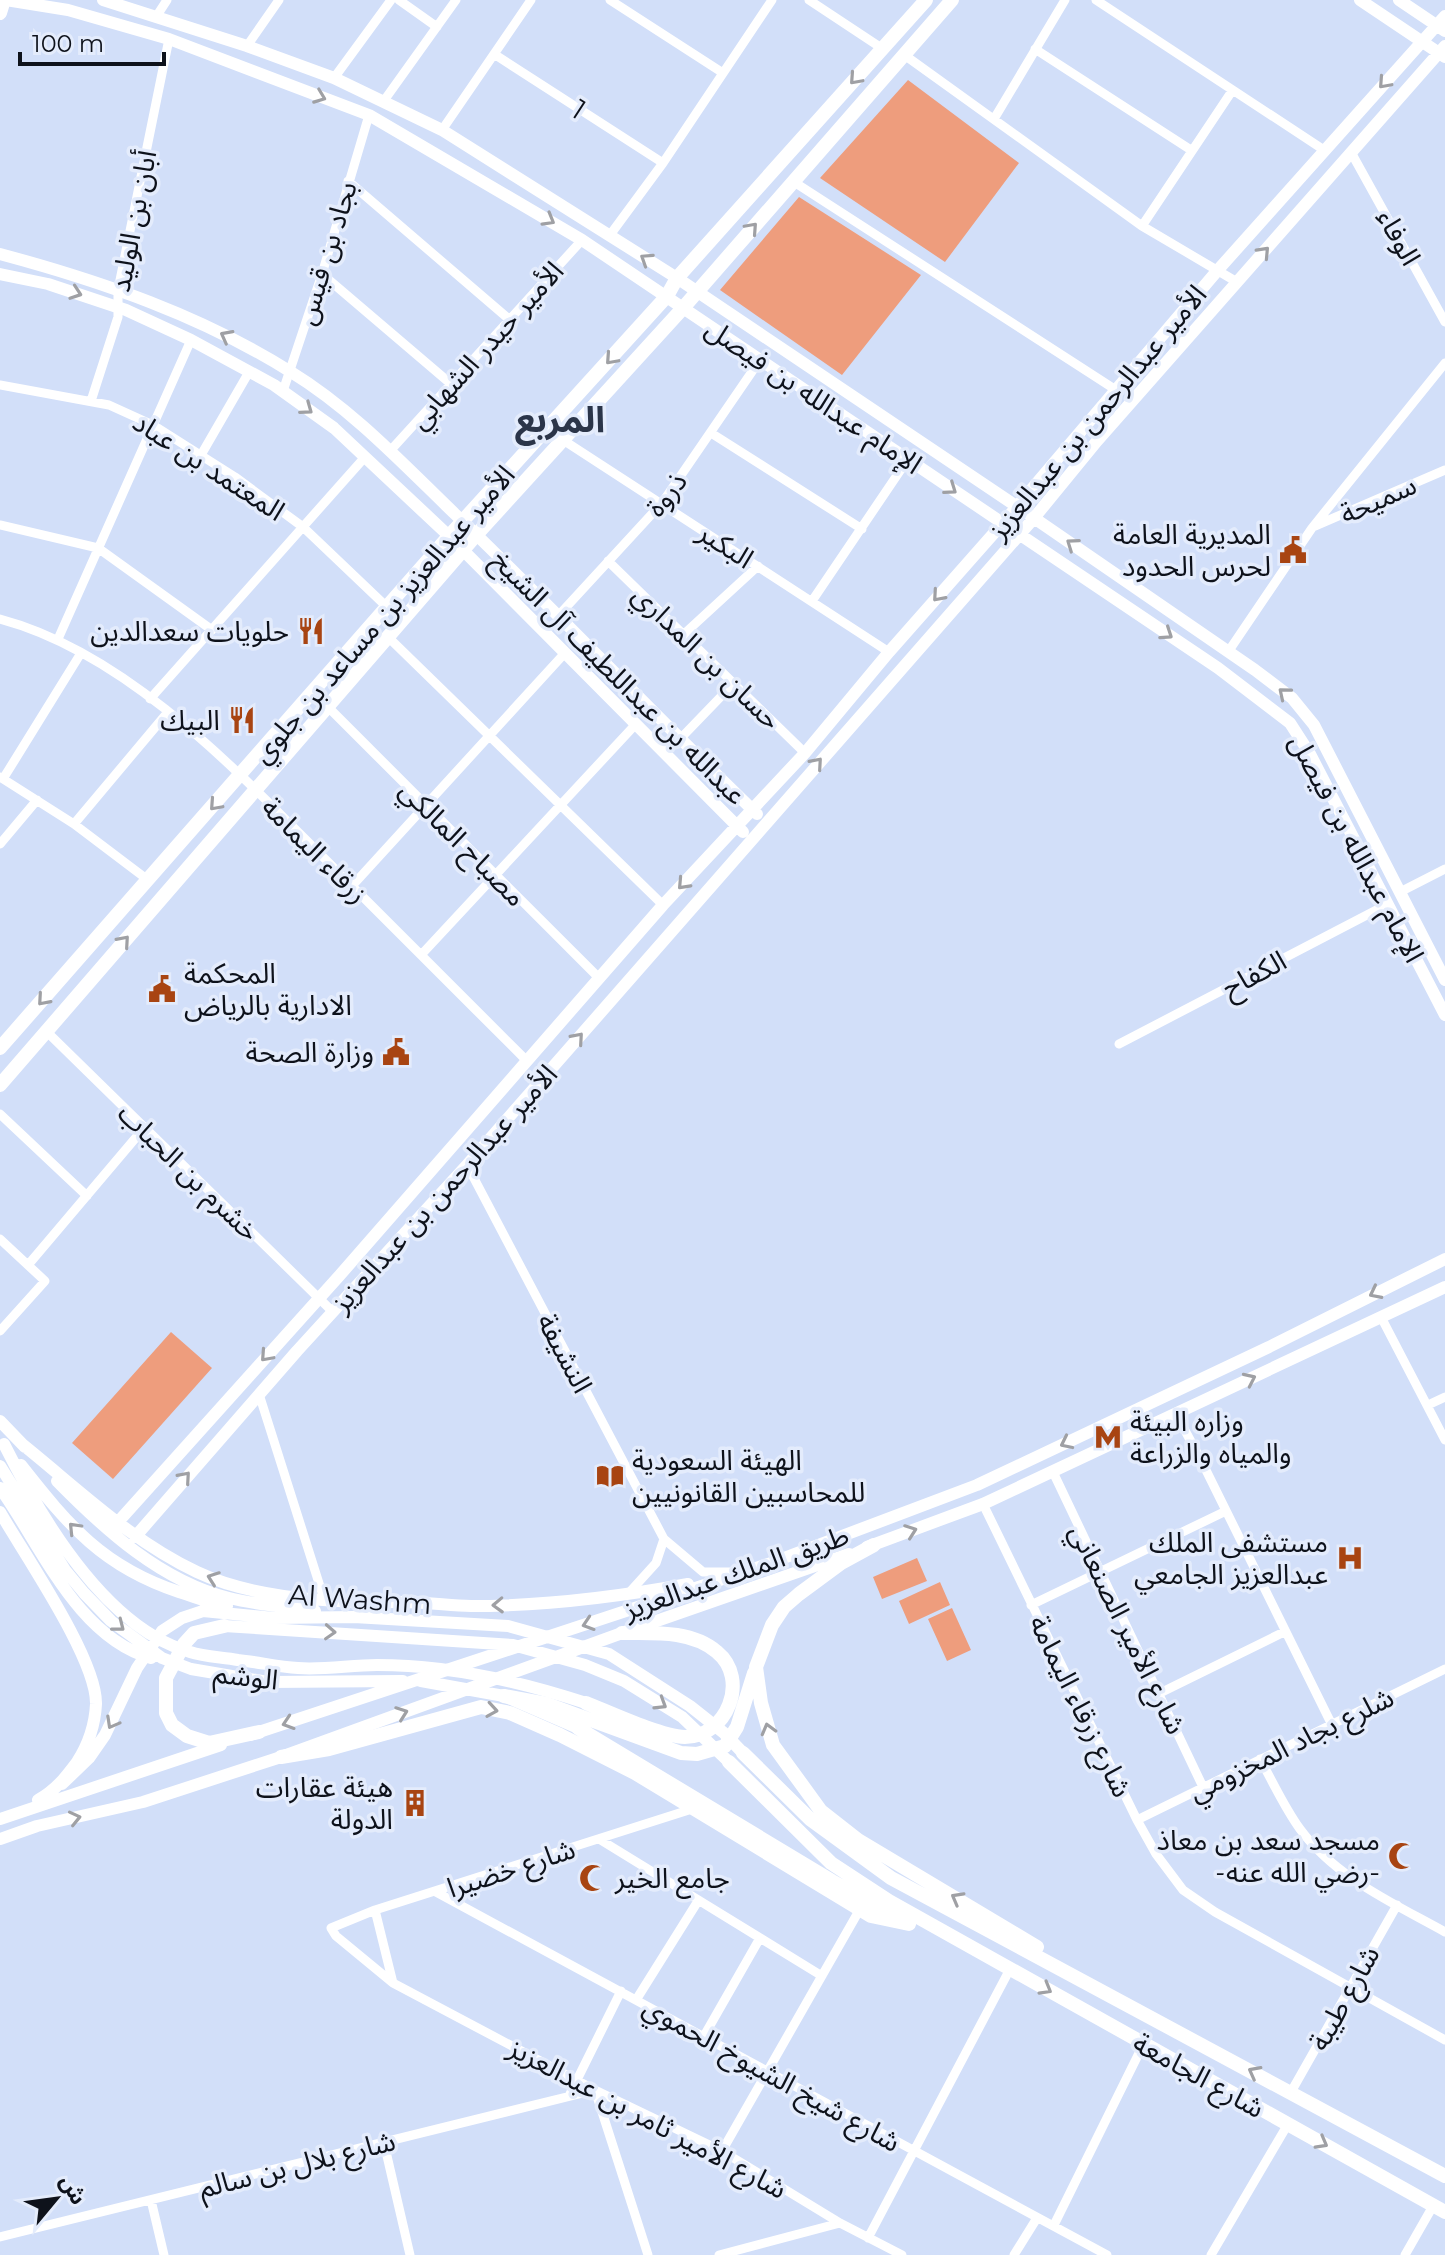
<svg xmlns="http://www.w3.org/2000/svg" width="1445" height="2255" font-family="Montserrat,'Noto Sans Arabic',sans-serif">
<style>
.green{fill:#ee9d7d}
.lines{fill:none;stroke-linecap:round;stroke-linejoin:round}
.street{stroke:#fff;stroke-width:9}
.secondary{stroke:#fff;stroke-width:12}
.primary{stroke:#fff;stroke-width:14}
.oneway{stroke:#9fa0a4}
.labels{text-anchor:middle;stroke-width:7;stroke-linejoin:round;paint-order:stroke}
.street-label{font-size:28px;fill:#0e121b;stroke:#e4ecfc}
.poi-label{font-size:28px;fill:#0e121b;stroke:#e4ecfc;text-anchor:end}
.district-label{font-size:36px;font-weight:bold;fill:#2b3549;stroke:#e4ecfc}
</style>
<rect width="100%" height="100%" fill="#d2dff9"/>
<path class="green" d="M908,80L1019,163L945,262L820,178Z
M799,197L921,275L842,375L720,290Z
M171,1332L212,1368L113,1479L72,1443Z
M917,1558L927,1581L882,1599L873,1577Z
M940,1582L950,1605L909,1624L899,1601Z
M952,1608L971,1650L947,1661L928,1619Z"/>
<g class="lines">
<path class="street" d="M399,0L437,27
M610,0L723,73
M809,0L883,49
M1096,0L1324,150
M156,17L167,0
M247,46L279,0
M1035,49L1191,150
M494,54L663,163
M903,54L1142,226L1237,282
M334,78L391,0
M383,102L456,0
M994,119L1065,0
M442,130L531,0
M1352,154L1445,322
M348,181L510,320
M794,182L1116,390
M1142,226L1232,91
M610,235L663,163L772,0
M322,274L451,384
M0,385L109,405L153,425L235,477L303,527L388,608
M283,391L322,274L369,115
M91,401L118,317V290L169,39
M711,433L862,529
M563,440L889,652
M390,451L582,240
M201,455L249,372
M0,525L98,548L212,630
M1315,526L1445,470
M608,561L805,753
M812,601L908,459
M558,616L662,503L760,360
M0,619C128,653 238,772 329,863C395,929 461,995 527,1061
M684,634L758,566
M388,637L663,905
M58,639L191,340
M1228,652L1312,528L1445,363
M150,699L365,457
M328,707L599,978
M680,739L734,683
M0,777L74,824L148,880
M3,779L81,653
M74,824L168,712
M0,844L37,800
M352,886L564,654
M1400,892L1445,869
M421,955L635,725
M46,1031L333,1312
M1119,1044L1388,904
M0,1114L87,1196
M467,1165L664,1539L703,1572H734
M0,1239L45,1281L0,1331
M28,1265L144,1128
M1381,1317L1445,1440
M259,1394L324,1599
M1428,1405L1445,1397
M1176,1414L1201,1460L1331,1723
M1053,1472L1203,1787
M983,1504L1137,1820L1156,1854L1183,1890L1215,1912L1445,2040
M627,1595L656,1563L664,1539
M1031,1605L1226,1511
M1160,1693L1284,1632
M1260,1759C1273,1782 1284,1807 1300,1829C1336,1878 1393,1903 1445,1932
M692,1809L375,1910L331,1928L336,1936L393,1983L595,2090L722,2151L840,2223L902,2255
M1137,1820L1445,1669
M599,1839L822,1976
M436,1892L1107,2255
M375,1910L393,1983
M636,2000L698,1901
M704,2036L760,1938
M1291,2092L1397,1905
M569,2096L621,1991
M384,2143L410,2255
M722,2151L860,1909
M151,2200L164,2255
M1054,2225L1143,2045
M0,2237L595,2090L648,2255
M868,2238L1010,1969
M719,2255L840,2223
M1014,2255L1037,2218
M1211,2255L1288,2124
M1405,2255L1433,2206"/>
<path class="secondary" d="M6,0L68,10L169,39L369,115L582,240L1218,668L1290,723L1310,754L1445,1015
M103,0L247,46L334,78L442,130L677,278L1034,518L1255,670L1292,698L1314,725L1445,980
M1360,0L1445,57
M1399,0L1445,31
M0,254C101,281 202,316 291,372C353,410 404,465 456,515C558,613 655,716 757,814
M0,274L48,284L126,310L191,340L274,385L334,428L449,536L743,832
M0,1421L25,1447
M4,1444C41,1518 105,1628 190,1652C205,1657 222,1657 238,1660C258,1662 278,1667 298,1668C324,1670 351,1665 377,1665C447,1665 519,1681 586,1703
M22,1444C78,1489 131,1541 197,1572C254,1599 337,1603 399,1602C423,1602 447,1605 471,1606C544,1606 617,1597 688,1584
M21,1465C69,1526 103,1567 179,1592C195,1597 211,1604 227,1606
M0,1466L65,1570L84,1593L111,1621L162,1658L191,1669L268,1682L403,1681
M57,1481C105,1530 161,1581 229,1598C257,1605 287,1607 315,1611
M0,1488C41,1545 77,1637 151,1658
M0,1512C24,1554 97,1659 96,1704C95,1724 88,1745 77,1762C65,1778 56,1790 38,1800
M118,1522L340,1275L663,905L805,753L889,652L1002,524L1217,271L1445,16
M135,1537L297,1351L467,1165L1034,518L1097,441L1445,46
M867,1547L983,1504L1445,1287
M224,1626L513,1645L585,1665L624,1681L682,1717L729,1762
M421,1681L504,1696L578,1728
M250,1735L768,1564L977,1485L1269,1347L1445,1259
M62,1784L89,1758L105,1735L137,1668L162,1631L182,1618L203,1611L274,1618L354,1617L508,1626L609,1654L690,1706L724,1733L743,1753
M0,1819L221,1745
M0,1839L37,1826L143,1802L281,1757L622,1633L849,1554"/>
<path class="primary" d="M0,13L4,0
M0,1048L449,536L667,296L677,278L926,0
M0,1085L477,534L683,308L952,0
M874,1545L841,1563L799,1594L784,1607L772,1625L756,1667L761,1703L773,1745L821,1811L858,1840L1037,1947
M224,1626L194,1633L184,1644L166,1678V1713L172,1725L187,1736L209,1743L259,1732
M504,1696L547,1704L681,1753L697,1754L725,1746L737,1727L754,1673
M586,1703C611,1713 660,1736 685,1737C727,1737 750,1679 717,1652C692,1630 653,1633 622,1633
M578,1728L832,1881L897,1917
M743,1753L810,1819L891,1878L1445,2176
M281,1757L329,1749L481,1707L510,1713L560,1735L635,1773L871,1916L909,1924
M729,1762L831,1863L889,1901L1445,2212"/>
</g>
<defs><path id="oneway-chevron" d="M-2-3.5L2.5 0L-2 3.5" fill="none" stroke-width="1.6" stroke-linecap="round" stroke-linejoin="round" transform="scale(2)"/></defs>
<g class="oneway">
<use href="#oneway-chevron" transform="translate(855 79) rotate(132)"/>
<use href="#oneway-chevron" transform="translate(1384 83) rotate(132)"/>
<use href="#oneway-chevron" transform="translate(320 97) rotate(21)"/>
<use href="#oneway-chevron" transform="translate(549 220) rotate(30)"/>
<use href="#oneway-chevron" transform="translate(752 228) rotate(-48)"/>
<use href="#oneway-chevron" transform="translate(1264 252) rotate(-47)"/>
<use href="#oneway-chevron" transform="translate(646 259) rotate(-147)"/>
<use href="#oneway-chevron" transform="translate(76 293) rotate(19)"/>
<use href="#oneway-chevron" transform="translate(226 336) rotate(-152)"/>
<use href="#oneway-chevron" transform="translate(611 359) rotate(132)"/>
<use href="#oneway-chevron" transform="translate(307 409) rotate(36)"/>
<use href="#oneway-chevron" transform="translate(951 489) rotate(35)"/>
<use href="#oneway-chevron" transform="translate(1072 544) rotate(-145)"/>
<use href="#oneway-chevron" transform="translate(938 596) rotate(131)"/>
<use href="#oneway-chevron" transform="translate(1167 634) rotate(34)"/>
<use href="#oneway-chevron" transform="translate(1284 693) rotate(-140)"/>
<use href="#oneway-chevron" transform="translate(817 763) rotate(-49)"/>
<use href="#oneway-chevron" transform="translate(215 805) rotate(132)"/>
<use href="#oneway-chevron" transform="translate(683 884) rotate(133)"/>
<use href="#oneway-chevron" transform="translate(124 941) rotate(-49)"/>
<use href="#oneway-chevron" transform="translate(43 1000) rotate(131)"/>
<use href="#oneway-chevron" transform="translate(578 1038) rotate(-49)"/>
<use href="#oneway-chevron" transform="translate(1375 1293) rotate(153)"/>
<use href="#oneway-chevron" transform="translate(266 1356) rotate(132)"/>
<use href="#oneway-chevron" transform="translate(1250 1379) rotate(-25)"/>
<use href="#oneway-chevron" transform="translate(1066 1443) rotate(154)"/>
<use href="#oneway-chevron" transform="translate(185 1477) rotate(-49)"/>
<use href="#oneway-chevron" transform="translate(74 1528) rotate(-134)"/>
<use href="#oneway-chevron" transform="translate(911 1531) rotate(-20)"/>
<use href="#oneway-chevron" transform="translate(213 1578) rotate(-160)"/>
<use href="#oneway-chevron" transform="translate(498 1605) rotate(178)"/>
<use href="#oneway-chevron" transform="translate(588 1624) rotate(162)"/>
<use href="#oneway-chevron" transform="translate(119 1626) rotate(38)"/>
<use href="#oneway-chevron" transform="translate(330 1632) rotate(3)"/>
<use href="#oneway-chevron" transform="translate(661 1704) rotate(32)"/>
<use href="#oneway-chevron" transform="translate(492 1710) rotate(9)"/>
<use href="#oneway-chevron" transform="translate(402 1713) rotate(-20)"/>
<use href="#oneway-chevron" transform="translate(112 1723) rotate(119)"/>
<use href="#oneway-chevron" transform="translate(288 1723) rotate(162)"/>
<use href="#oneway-chevron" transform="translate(768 1729) rotate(-105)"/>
<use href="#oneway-chevron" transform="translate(75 1818) rotate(-13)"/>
<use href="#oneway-chevron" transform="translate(957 1898) rotate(-151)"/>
<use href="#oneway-chevron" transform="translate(1046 1989) rotate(30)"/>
<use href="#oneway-chevron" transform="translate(1254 2072) rotate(-152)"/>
<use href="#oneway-chevron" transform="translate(1322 2143) rotate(29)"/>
</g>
<defs>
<g id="civic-bare" transform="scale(2.16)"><path d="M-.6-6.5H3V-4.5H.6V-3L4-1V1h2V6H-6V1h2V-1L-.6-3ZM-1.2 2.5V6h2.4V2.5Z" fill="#a84412" stroke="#e4ecfc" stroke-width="2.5" paint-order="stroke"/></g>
<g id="restaurant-bare" transform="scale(2.16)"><path d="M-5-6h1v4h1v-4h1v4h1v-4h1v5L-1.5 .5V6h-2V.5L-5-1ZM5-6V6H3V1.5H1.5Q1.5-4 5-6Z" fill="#a84412" stroke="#e4ecfc" stroke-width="2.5" paint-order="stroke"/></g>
<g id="metro-bare" transform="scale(2.16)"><path d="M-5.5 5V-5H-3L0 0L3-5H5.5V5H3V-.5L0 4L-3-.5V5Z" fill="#a84412" stroke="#e4ecfc" stroke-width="2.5" paint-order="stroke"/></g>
<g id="library-bare" transform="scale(2.16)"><path d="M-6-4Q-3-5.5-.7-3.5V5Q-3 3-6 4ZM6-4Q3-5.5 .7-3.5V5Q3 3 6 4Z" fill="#a84412" stroke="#e4ecfc" stroke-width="2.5" paint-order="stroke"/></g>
<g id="hospital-bare" transform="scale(2.16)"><path d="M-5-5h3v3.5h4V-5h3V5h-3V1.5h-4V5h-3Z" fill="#a84412" stroke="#e4ecfc" stroke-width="2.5" paint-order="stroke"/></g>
<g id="building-bare" transform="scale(2.16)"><path d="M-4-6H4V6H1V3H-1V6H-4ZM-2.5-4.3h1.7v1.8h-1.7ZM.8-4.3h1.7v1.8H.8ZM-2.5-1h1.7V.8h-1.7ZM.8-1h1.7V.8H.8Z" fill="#a84412" stroke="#e4ecfc" stroke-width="2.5" paint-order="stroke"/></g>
<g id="mosque-bare" transform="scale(2.16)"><path d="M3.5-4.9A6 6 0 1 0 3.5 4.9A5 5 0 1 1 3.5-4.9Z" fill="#a84412" stroke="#e4ecfc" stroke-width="2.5" paint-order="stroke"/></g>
</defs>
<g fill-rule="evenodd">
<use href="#civic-bare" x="1293" y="550"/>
<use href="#restaurant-bare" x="311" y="631"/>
<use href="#restaurant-bare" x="242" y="720"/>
<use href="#civic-bare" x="162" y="989"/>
<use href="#civic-bare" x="396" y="1052"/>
<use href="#metro-bare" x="1108" y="1437"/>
<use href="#library-bare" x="610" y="1476"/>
<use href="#hospital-bare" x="1350" y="1558"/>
<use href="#building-bare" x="415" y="1803"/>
<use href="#mosque-bare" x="1402" y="1856"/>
<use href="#mosque-bare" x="593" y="1878"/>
</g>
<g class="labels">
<g class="street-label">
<text transform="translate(579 109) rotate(33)" y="10">1</text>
<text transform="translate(133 221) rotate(-79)" y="10">أبان بن الوليد</text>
<text transform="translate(1399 237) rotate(61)" y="10">الوفاء</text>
<text transform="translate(326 253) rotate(-73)" y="10">بجاد بن قيس</text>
<text transform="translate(486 345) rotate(-48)" y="10">الأمير حيدر الشهابي</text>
<text transform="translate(814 396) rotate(34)" y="10">الإمام عبدالله بن فيصل</text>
<text transform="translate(1097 412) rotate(-50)" y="10">الأمير عبدالرحمن بن عبدالعزيز</text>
<text transform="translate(209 466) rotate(33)" y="10">المعتمد بن عباد</text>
<text transform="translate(666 494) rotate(-52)" y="10">ذروة</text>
<text transform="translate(1378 499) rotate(-24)" y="10">سميحة</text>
<text transform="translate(726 545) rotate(33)" y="10">البكير</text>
<text transform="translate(383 614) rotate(-49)" y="10">الأمير عبدالعزيز بن مساعد بن جلوي</text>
<text transform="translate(707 657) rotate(44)" y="10">حسان بن المداري</text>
<text transform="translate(619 677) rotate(45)" y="10">عبدالله بن عبداللطيف آل الشيخ</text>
<text transform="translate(463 843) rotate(45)" y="10">مصباح المالكي</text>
<text transform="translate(1357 848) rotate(62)" y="10">الإمام عبدالله بن فيصل</text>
<text transform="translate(315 850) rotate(45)" y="10">زرقاء اليمامة</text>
<text transform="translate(1254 974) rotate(-28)" y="10">الكفاح</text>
<text transform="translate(189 1172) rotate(44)" y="10">خشرم بن الحباب</text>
<text transform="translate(444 1188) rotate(-48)" y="10">الأمير عبدالرحمن بن عبدالعزيز</text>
<text transform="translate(565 1353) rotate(62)" y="10">النشيفة</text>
<text transform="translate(736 1572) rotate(-19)" y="10">طريق الملك عبدالعزيز</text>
<text transform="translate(360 1599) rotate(4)" y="10">Al Washm</text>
<text transform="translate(1128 1629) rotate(64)" y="10">شارع الأمير الصنعاني</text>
<text transform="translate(246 1676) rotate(7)" y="10">الوشم</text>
<text transform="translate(1081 1706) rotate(64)" y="10">شارع زرقاء اليمامة</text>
<text transform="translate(1291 1744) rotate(-26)" y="10">شلرع بجاد المخزومي</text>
<text transform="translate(511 1868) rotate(-18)" y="10">شارع خضيرا</text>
<text transform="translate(1344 1998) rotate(-61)" y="10">شارع طيبة</text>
<text transform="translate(772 2074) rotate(29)" y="10">شارع شيخ الشيوخ الحموي</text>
<text transform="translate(1199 2075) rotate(29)" y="10">شارع الجامعة</text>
<text transform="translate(648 2118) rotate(28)" y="10">شارع الأمير ثامر بن عبدالعزيز</text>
<text transform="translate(297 2164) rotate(-14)" y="10">شارع بلال بن سالم</text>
</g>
<g class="poi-label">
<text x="1271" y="544">المديرية العامة<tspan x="1271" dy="32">لحرس الحدود</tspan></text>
<text x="289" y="641">حلويات سعدالدين</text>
<text x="220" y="730">البيك</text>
<text x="184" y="983" text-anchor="start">المحكمة<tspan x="184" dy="32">الادارية بالرياض</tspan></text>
<text x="374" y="1062">وزارة الصحة</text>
<text x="1130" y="1431" text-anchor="start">وزاره البيئة<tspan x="1130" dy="32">والمياه والزراعة</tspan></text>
<text x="632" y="1470" text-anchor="start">الهيئة السعودية<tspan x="632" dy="32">للمحاسبين القانونيين</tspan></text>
<text x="1328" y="1552">مستشفى الملك<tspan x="1328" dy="32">عبدالعزيز الجامعي</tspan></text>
<text x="393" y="1797">هيئة عقارات<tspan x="393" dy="32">الدولة</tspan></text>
<text x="1380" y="1850">مسجد سعد بن معاذ<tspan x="1380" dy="32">-رضي الله عنه-</tspan></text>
<text x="615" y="1888" text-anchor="start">جامع الخير</text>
</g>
<g class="district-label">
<text x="560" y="432">المربع</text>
</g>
</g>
<g transform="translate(56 2199) rotate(61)" stroke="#e4ecfc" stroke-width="6" paint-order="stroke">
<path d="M0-6L14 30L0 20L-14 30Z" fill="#0e121b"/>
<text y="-12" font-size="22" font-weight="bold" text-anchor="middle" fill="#0e121b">ش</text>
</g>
<path d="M20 52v12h144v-12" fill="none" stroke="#0e121b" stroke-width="4"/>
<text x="32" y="52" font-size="24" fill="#0e121b" stroke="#e4ecfc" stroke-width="6" paint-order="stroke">100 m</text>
</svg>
